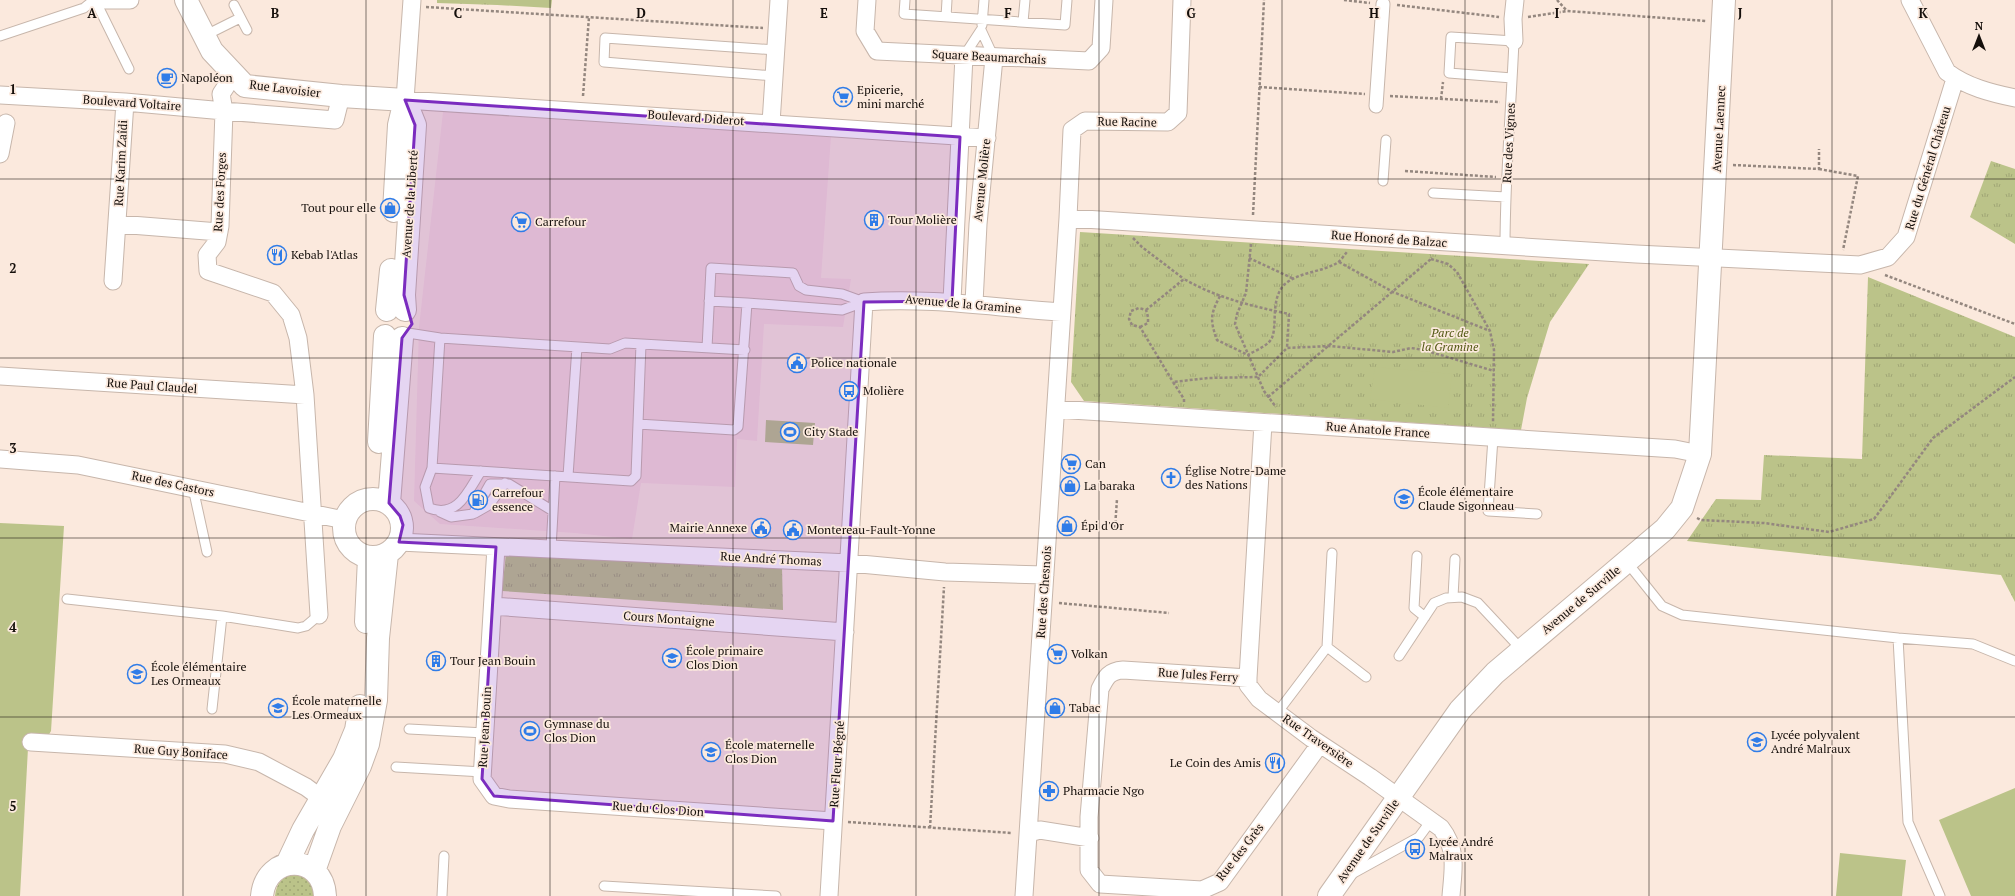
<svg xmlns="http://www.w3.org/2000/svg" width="2015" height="896" font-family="'PT Serif',serif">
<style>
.commercial{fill:#f7dcd9}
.grass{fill:url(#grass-dots)}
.park{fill:url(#park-tufts)}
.pitch{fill:#bbc389}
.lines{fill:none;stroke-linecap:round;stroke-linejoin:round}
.service-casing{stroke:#c7b6ab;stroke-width:11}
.pedestrian-casing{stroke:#c7b6ab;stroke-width:15}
.minor-casing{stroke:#c7b6ab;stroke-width:19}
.tertiary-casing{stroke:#c7b6ab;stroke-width:24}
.path{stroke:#94877f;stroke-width:2.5;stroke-dasharray:3 2;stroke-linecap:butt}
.service{stroke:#fff;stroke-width:9}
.pedestrian{stroke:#fff;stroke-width:13}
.minor{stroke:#fff;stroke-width:17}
.tertiary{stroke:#fff;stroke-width:22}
.marked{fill:#7b2cbf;fill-opacity:0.2;stroke:#7b2cbf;stroke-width:3;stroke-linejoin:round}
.grid{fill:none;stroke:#150f0b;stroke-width:1;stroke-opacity:0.55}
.labels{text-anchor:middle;stroke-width:3.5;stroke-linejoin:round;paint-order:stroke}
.street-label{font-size:12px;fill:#150f0b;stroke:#fbe9dd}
.poi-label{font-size:12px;fill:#150f0b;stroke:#fbe9dd;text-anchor:start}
.park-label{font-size:12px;font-style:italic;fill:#525813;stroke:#fbe9dd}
.grid-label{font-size:13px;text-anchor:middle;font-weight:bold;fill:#150f0b;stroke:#fbe9dd;stroke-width:3.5;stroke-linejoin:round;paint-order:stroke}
</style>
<defs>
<pattern id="grass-dots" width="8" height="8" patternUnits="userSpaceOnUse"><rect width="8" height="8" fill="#bbc389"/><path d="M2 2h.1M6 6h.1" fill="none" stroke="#a0a675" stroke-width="1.8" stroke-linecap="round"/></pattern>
<pattern id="park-tufts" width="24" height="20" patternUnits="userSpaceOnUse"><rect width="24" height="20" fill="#bbc389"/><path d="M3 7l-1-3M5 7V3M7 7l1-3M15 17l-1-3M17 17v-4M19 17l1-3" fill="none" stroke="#a0a675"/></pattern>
</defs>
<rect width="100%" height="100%" fill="#fbe9dd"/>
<path class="commercial" d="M443,112L831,136L821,278L851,279L843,327L764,324L757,441L737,439L735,487L641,483L632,539L575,533L440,524L414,501L419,327Z"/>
<path class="grass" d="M297,874L309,879L317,896H275C276,883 283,875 297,874Z"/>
<path class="park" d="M437,0H497V5L437,3Z
M1991,161L2015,169V244L1970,217Z
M1080,232L1589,264L1550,322L1527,398L1521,430L1084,401L1071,382Z
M1868,277L2015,337V602L2001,575L1687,541L1716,499L1761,500L1764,455L1862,459Z
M506,553L782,567L783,610L502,591Z"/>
<path class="pitch" d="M497,0H552L551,8L497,5Z
M1375,367L1452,374L1448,408L1370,399Z
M766,420L815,423L813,445L765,442Z
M0,523L64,526L51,731L41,748H28L20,896H0Z
M2015,788V896H1971L1939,820Z
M1840,853L1906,860L1902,896H1836Z"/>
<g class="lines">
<g class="service-casing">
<path id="service" d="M95,0L129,69
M905,0L904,14L1065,25L1067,0
M234,5L247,30
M946,17L947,0
M1023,22L1025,0
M982,25L984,0
M0,36L84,8L94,0
M204,36L240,18
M964,56L981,30L994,58
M774,76L604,62L605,38L776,50
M1383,181L1386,140
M1433,193L1506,197
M1505,246C1505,178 1511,109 1514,41L1451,37L1449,73L1512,78
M709,301L747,303
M408,333L440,338L610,349L625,343L745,350
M440,338L432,468L631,481L636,476L641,344
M707,348L711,268L793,273L799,286L806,290L842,294L864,302
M638,424L734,430L738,427L747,303L842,310L864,302
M1493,438L1488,511L1537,514
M432,468L425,487L429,508C458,519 468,491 481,471
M568,476L577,347
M193,488L207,552
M440,512L451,517L473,514L490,484H509L553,511
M475,513L489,505L505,483
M551,549L555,476
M1332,553L1327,647L1366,677
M1417,556L1414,608L1425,617
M1626,561L1662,606L1682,615L1898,638L1908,822L1940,896
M1453,597L1455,559
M67,599L222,616L298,628L306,626L319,615
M1898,638L1973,644L2015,661
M1399,656L1434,603L1446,598L1462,597L1478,603L1522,650
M212,709L222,616
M1277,713L1327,647
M409,729L485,733
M396,767L483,772
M1350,875L1419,837L1430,822
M604,886L776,896
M442,896L444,856"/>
</g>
<g class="pedestrian-casing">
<path id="pedestrian" d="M1376,106L1383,4"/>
</g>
<g class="minor-casing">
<path id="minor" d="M99,0H130
M412,0L405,100L987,138
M867,0L865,31L877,51L1089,61L1101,48L1104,0
M1910,0L1947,72C1967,87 1991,93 2015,98
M1514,41L1513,19L1515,0
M0,95L125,102L224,111L221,94L234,74
M771,123L779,0
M0,154L6,123
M1068,218L1636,254L1860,265L1888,257L1906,237L1955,79
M118,224L219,232
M113,281L125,102
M952,301L964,56
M974,303L978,224L994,58
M0,376L305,395
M1056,409L1675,449L1700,454
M1263,423L1248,678L1123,670C1109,671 1106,677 1100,689L1089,817V870L1100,884L1202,890L1220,882L1320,744
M0,459L78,465L344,520
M399,542L850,563L945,572L1045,575
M496,547L482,779L494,796L509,799L833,821
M493,606L845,632
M319,615L305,395L298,338L291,315L273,293L208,271L207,255L217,242L220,226L224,111L335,120L341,96
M1248,678V685L1259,699L1311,738L1370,777L1441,828C1458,850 1453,870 1451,896
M31,742L225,754L259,762L306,787L321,798
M1029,833L1040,830L1090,838
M829,896L864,302C932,297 995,308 1061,312
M1024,896L1068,218L1072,130L1085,121L1168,122L1178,113L1182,0"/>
</g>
<g class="tertiary-casing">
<path id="tertiary" d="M186,0L212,51L245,86L341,96L405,100
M405,100L415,125L404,295L405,310
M394,211L399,125L405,100
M387,310L391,270
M379,442L385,336
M344 528a29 29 0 1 1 58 0a29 29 0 1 1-58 0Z
M389,503L402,338
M366,622L369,558
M287,864L303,830L344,759L356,730L360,706
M314,871L330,826L360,766L368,744L376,700L378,638L387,554
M262,896C266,853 323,853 325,896
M1329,896L1460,710L1495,673L1665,529L1682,508L1700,454L1724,0"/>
</g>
<path class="path" d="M1344,0L1370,3
M1557,0L1567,11
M1397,5L1499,17
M426,7L763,28
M1528,17L1567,11L1706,21
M1259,87L1365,94
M583,96L589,17
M1390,96L1500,102
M1441,99L1443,82
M1733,165L1819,169V149
M1819,169L1858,176L1843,250
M1405,171L1496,177
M1253,215L1264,0
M1133,238L1142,247L1184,279
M1251,244L1246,293L1237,314L1235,324L1264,391L1276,407
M1249,258L1294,279
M1431,259L1448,264L1457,272L1490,331L1494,350L1493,423
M1339,262L1393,292L1490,331
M1885,275L2015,324
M1220,296C1210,315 1210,320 1217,340L1248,355C1254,351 1263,348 1269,342C1280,332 1268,300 1285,284C1299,272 1322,272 1337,263C1341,261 1344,255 1347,252
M1146,310L1184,279C1217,298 1252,306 1289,314L1287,348
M1140,327L1148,323V317L1146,310L1139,308L1131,311L1129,319L1132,325L1140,327L1173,382
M1268,397L1431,259V257
M1184,402V399L1173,382L1208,378L1258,377L1287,348L1329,346L1393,352L1411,348L1424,350L1494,371
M1697,518L1701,520L1764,523L1829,532L1874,519L1933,438L2015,377
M1115,528L1117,499
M1059,603L1169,613
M848,822L1012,833
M930,828L944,587"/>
<use href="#service" class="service"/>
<use href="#pedestrian" class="pedestrian"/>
<use href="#minor" class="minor"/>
<use href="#tertiary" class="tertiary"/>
</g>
<path class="marked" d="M405,100L960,137L952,301L864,302L833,821L494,796L482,779L496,547L399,542L403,525L400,516L389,503L402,338L412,324L404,295L415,125Z"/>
<path class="grid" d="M183,0V896M366,0V896M550,0V896M733,0V896M916,0V896M1099,0V896M1282,0V896M1465,0V896M1649,0V896M1832,0V896M0,179H2015M0,358H2015M0,538H2015M0,717H2015"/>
<defs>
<g id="cafe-ring" transform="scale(1)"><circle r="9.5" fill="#fbe9dd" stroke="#2f7ce8" stroke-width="1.5"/><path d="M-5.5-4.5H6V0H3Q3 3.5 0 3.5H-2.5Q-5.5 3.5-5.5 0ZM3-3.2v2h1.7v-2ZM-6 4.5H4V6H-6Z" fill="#2f7ce8"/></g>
<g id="supermarket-ring" transform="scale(1)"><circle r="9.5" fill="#fbe9dd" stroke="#2f7ce8" stroke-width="1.5"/><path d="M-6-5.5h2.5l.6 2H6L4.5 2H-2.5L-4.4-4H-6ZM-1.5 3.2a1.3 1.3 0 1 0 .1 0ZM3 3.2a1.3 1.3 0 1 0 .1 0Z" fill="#2f7ce8"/></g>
<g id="shop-ring" transform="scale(1)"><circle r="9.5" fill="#fbe9dd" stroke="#2f7ce8" stroke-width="1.5"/><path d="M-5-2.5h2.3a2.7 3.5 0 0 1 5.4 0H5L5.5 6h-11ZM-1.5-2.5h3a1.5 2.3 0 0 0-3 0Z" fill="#2f7ce8"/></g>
<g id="building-ring" transform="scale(1)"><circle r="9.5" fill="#fbe9dd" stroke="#2f7ce8" stroke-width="1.5"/><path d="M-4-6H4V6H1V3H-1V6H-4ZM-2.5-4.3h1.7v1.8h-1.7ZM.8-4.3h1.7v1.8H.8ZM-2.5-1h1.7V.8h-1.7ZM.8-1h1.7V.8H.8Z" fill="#2f7ce8"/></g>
<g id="restaurant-ring" transform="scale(1)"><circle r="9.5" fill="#fbe9dd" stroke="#2f7ce8" stroke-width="1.5"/><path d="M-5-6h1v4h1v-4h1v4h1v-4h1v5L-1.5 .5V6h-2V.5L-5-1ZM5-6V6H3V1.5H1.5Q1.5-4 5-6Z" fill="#2f7ce8"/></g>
<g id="civic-ring" transform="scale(1)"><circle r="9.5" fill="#fbe9dd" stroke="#2f7ce8" stroke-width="1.5"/><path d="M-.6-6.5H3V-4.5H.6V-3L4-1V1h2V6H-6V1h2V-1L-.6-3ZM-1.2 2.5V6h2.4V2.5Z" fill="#2f7ce8"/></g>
<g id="bus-ring" transform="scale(1)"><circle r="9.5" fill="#fbe9dd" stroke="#2f7ce8" stroke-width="1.5"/><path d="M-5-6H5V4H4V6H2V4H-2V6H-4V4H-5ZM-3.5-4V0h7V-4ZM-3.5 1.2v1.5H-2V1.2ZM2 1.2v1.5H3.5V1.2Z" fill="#2f7ce8"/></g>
<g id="stadium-ring" transform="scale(1)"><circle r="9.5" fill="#fbe9dd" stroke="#2f7ce8" stroke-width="1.5"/><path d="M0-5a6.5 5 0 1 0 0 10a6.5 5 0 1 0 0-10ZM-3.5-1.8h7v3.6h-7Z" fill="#2f7ce8"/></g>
<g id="church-ring" transform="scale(1)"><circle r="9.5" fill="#fbe9dd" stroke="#2f7ce8" stroke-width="1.5"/><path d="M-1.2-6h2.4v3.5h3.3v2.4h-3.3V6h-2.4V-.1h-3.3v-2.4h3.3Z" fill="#2f7ce8"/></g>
<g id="school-ring" transform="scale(1)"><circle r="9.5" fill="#fbe9dd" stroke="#2f7ce8" stroke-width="1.5"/><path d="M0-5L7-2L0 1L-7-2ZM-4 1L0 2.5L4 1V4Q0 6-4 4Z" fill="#2f7ce8"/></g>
<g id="fuel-ring" transform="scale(1)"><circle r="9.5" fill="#fbe9dd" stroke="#2f7ce8" stroke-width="1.5"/><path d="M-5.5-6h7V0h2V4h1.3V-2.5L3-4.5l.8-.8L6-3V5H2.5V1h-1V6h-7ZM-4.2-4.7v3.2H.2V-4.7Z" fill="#2f7ce8"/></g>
<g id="pharmacy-ring" transform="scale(1)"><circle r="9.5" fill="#fbe9dd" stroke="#2f7ce8" stroke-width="1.5"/><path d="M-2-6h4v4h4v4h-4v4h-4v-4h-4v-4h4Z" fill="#2f7ce8"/></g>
</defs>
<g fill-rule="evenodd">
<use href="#cafe-ring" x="167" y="78"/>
<use href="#supermarket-ring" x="843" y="97"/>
<use href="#shop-ring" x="390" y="208"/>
<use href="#building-ring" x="874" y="220"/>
<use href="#supermarket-ring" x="521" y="222"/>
<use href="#restaurant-ring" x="277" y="255"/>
<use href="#civic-ring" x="797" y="363"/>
<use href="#bus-ring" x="849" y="391"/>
<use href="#stadium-ring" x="790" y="432"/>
<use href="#supermarket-ring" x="1071" y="464"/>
<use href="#church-ring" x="1171" y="478"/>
<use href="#shop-ring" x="1070" y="486"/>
<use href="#school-ring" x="1404" y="499"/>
<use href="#fuel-ring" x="478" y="500"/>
<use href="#shop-ring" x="1067" y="526"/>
<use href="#civic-ring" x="761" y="528"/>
<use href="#civic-ring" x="793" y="530"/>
<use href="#supermarket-ring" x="1057" y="654"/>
<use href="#school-ring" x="672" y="658"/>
<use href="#building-ring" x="436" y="661"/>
<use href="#school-ring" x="137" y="674"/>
<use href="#school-ring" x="278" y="708"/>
<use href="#shop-ring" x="1055" y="708"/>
<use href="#stadium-ring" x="530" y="731"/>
<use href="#school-ring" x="1757" y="742"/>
<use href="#school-ring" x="711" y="752"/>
<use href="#restaurant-ring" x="1275" y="763"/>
<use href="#pharmacy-ring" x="1049" y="791"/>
<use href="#bus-ring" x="1415" y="849"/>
</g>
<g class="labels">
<g class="street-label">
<text transform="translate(989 57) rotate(3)" y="4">Square Beaumarchais</text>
<text transform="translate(285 89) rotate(7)" y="4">Rue Lavoisier</text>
<text transform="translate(132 103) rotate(4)" y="4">Boulevard Voltaire</text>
<text transform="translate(696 118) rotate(4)" y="4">Boulevard Diderot</text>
<text transform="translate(1127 122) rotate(1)" y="4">Rue Racine</text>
<text transform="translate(1719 129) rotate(-87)" y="4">Avenue Laennec</text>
<text transform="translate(1509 143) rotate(-87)" y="4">Rue des Vignes</text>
<text transform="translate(121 163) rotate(-87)" y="4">Rue Karim Zaîdi</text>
<text transform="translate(1928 168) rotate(-73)" y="4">Rue du Général Château</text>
<text transform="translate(982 180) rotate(-84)" y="4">Avenue Molière</text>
<text transform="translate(220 192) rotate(-87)" y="4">Rue des Forges</text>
<text transform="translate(410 204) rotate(-86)" y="4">Avenue de la Liberté</text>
<text transform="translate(1389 239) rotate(4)" y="4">Rue Honoré de Balzac</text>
<text transform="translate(963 304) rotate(5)" y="4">Avenue de la Gramine</text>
<text transform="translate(152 386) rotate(4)" y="4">Rue Paul Claudel</text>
<text transform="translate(1378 430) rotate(4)" y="4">Rue Anatole France</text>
<text transform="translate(173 484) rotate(12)" y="4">Rue des Castors</text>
<text transform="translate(771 559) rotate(3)" y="4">Rue André Thomas</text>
<text transform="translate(1044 592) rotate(-86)" y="4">Rue des Chesnois</text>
<text transform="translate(1581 600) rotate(-40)" y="4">Avenue de Surville</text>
<text transform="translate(669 619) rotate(4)" y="4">Cours Montaigne</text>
<text transform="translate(1198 675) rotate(4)" y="4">Rue Jules Ferry</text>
<text transform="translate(485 727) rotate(-87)" y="4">Rue Jean Bouin</text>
<text transform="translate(1318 741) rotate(35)" y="4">Rue Traversière</text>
<text transform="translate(181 752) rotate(4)" y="4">Rue Guy Boniface</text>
<text transform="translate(837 764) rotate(-86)" y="4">Rue Fleur Bégné</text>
<text transform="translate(658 809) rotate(4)" y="4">Rue du Clos Dion</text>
<text transform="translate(1368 841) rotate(-55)" y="4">Avenue de Surville</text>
<text transform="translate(1240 852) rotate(-52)" y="4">Rue des Grès</text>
</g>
<g class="poi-label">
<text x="181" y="82">Napoléon</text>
<text x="857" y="94">Epicerie,<tspan x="857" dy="14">mini marché</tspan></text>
<text x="376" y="212" text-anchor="end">Tout pour elle</text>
<text x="888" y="224">Tour Molière</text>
<text x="535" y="226">Carrefour</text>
<text x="291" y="259">Kebab l'Atlas</text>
<text x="811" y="367">Police nationale</text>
<text x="863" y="395">Molière</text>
<text x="804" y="436">City Stade</text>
<text x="1085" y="468">Can</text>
<text x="1185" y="475">Église Notre-Dame<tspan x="1185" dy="14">des Nations</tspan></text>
<text x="1084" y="490">La baraka</text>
<text x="1418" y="496">École élémentaire<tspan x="1418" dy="14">Claude Sigonneau</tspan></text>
<text x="492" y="497">Carrefour<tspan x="492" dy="14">essence</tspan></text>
<text x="1081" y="530">Épi d'Or</text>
<text x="747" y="532" text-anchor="end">Mairie Annexe</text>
<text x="807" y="534">Montereau-Fault-Yonne</text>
<text x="686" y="655">École primaire<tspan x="686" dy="14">Clos Dion</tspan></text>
<text x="1071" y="658">Volkan</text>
<text x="450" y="665">Tour Jean Bouin</text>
<text x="151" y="671">École élémentaire<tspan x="151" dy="14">Les Ormeaux</tspan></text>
<text x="292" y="705">École maternelle<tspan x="292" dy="14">Les Ormeaux</tspan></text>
<text x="1069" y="712">Tabac</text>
<text x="544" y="728">Gymnase du<tspan x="544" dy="14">Clos Dion</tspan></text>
<text x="1771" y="739">Lycée polyvalent<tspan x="1771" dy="14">André Malraux</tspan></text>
<text x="725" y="749">École maternelle<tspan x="725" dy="14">Clos Dion</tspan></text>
<text x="1261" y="767" text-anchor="end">Le Coin des Amis</text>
<text x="1063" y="795">Pharmacie Ngo</text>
<text x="1429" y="846">Lycée André<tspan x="1429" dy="14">Malraux</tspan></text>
</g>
<g class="park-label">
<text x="1450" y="337">Parc de<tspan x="1450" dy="14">la Gramine</tspan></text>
</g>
</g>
<g class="grid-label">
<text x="92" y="18">A</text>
<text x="275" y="18">B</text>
<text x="458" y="18">C</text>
<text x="641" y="18">D</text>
<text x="824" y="18">E</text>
<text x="1008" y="18">F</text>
<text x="1191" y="18">G</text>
<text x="1374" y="18">H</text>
<text x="1557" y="18">I</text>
<text x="1740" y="18">J</text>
<text x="1923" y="18">K</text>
<text x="13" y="94">1</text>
<text x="13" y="273">2</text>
<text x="13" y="453">3</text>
<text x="13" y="632">4</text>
<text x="13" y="811">5</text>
</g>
<g transform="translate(1979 36)" stroke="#fbe9dd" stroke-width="3" paint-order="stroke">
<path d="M0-3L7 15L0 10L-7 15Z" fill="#150f0b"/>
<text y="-6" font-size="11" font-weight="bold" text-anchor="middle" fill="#150f0b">N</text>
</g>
</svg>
